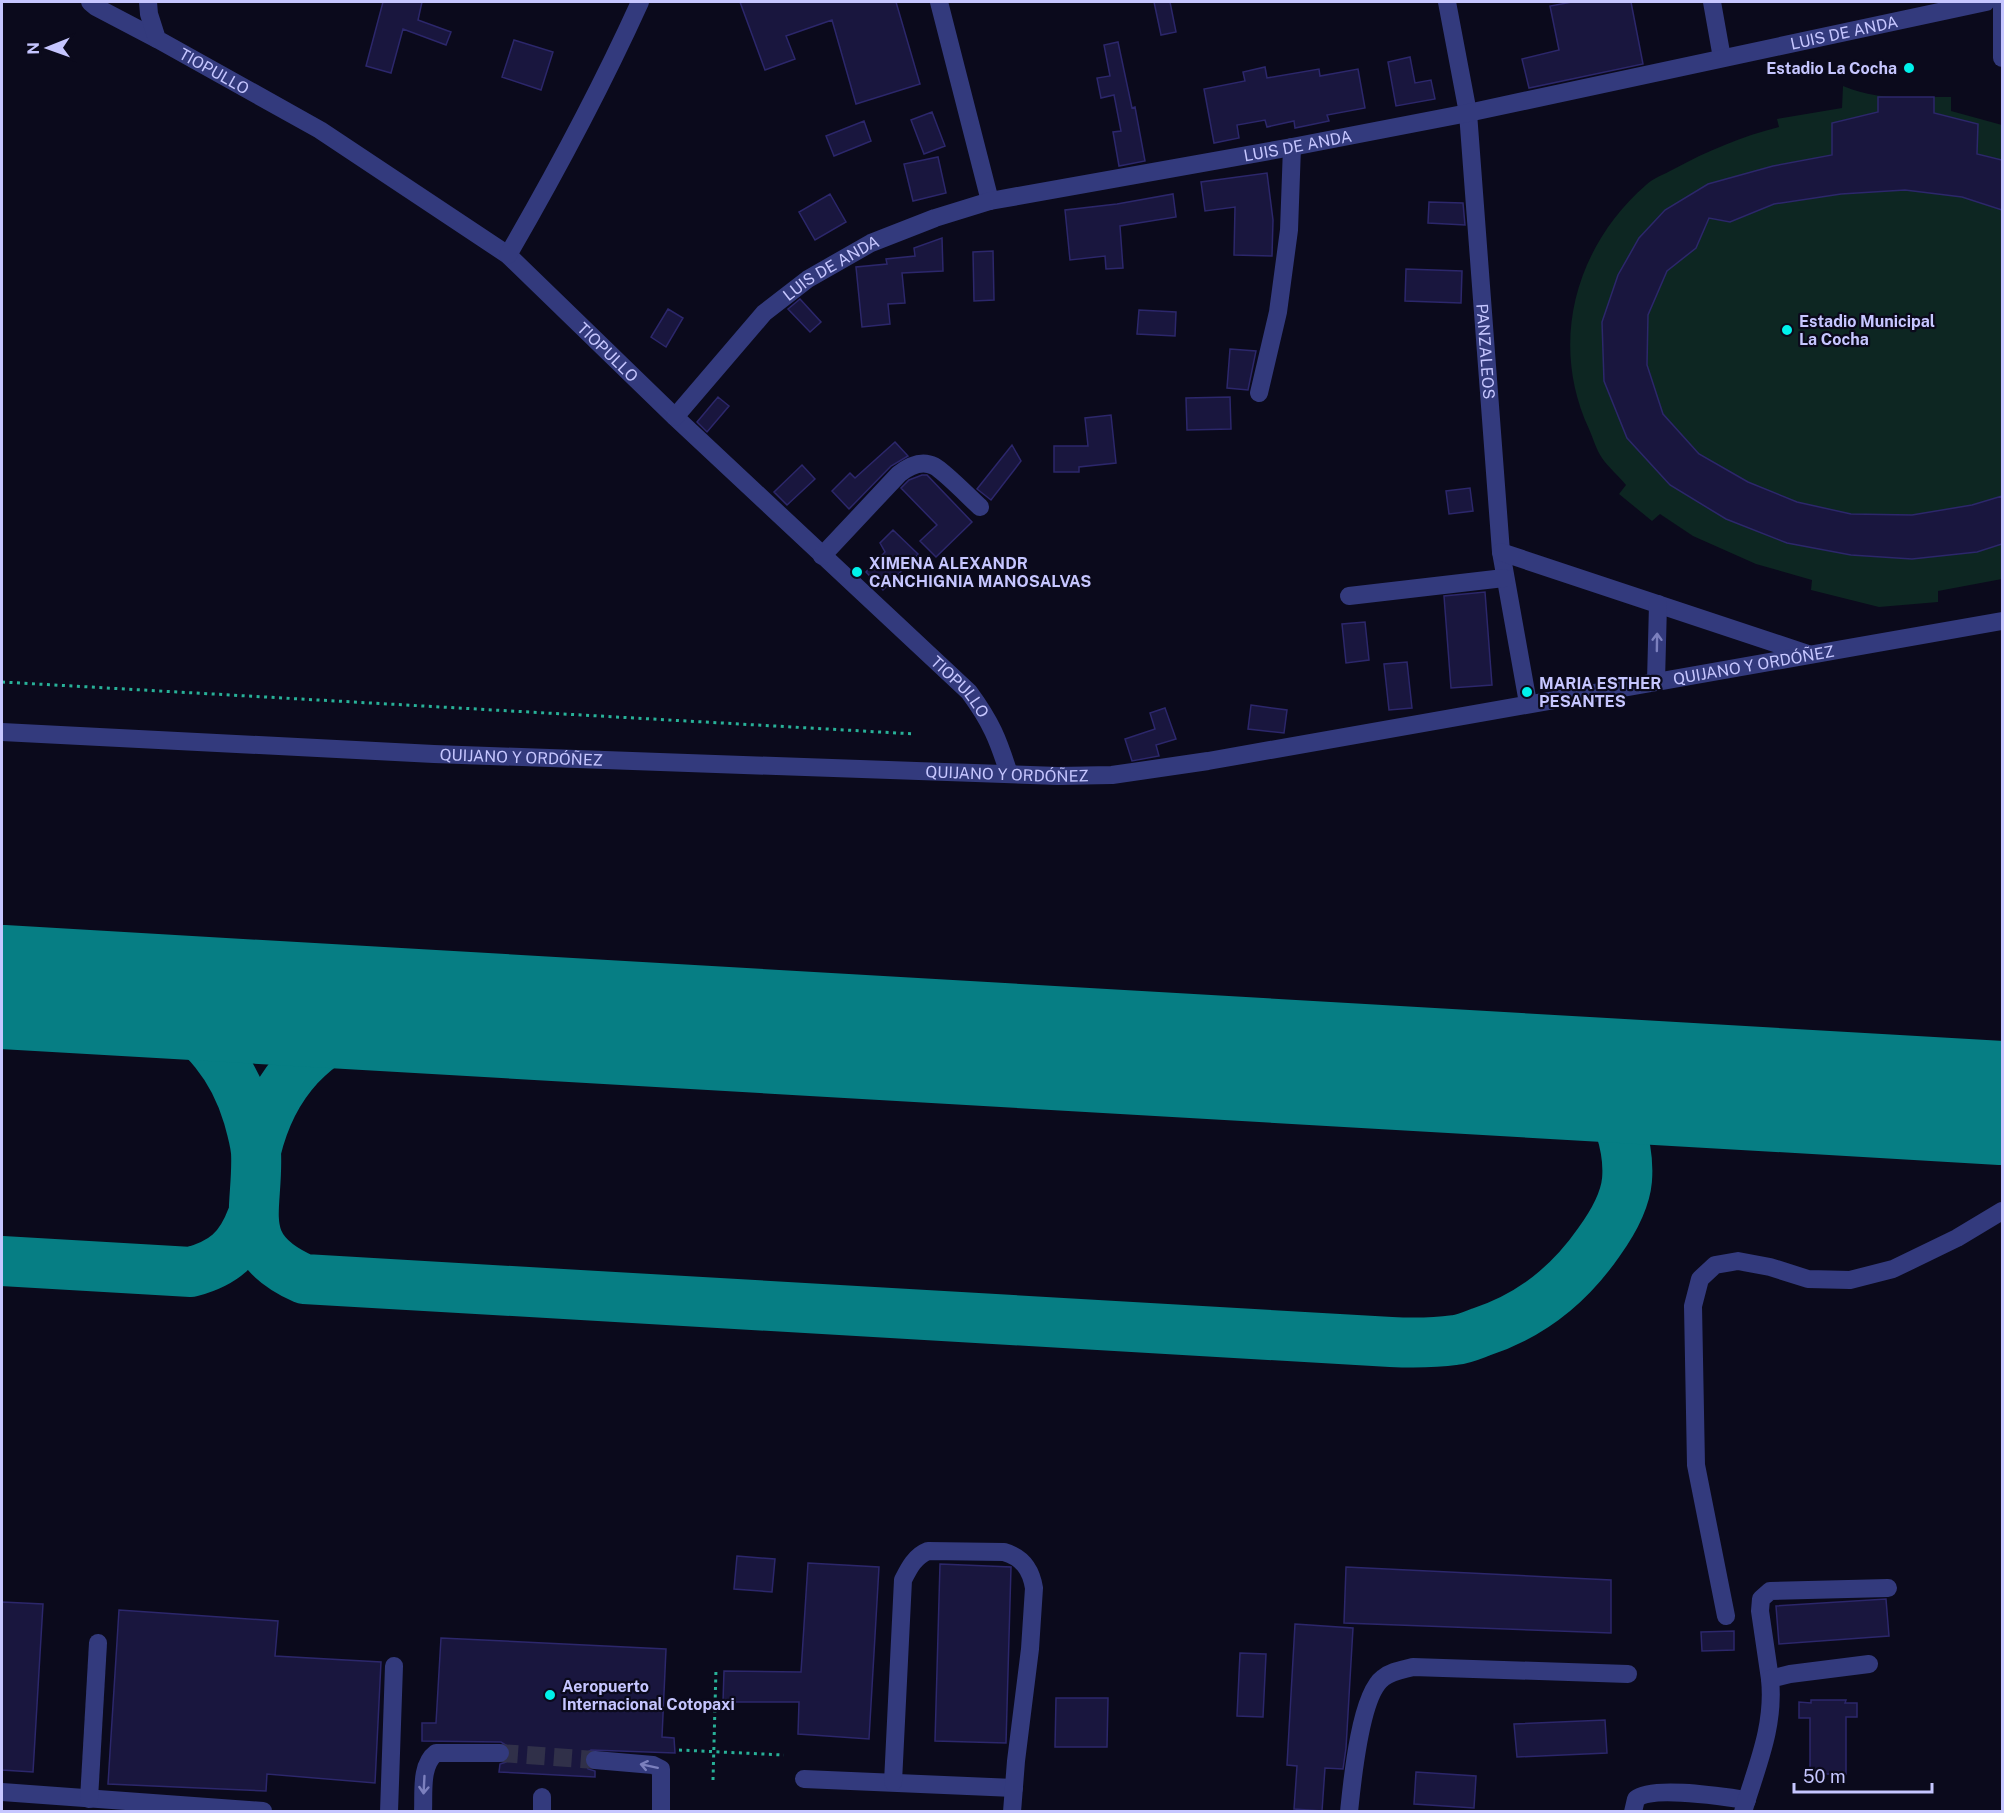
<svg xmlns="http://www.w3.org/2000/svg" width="2004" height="1813" font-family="'Public Sans',sans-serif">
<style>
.green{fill:#0d2622}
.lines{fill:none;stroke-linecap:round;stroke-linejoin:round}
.taxiway{stroke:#067e84;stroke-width:50}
.runway{stroke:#067e84;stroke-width:124}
.building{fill:#19163e;stroke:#2c276b;stroke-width:1.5}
.minor-tunnel{stroke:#303049;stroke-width:18;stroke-dasharray:18 9;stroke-linecap:butt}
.path{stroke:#28b198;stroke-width:3;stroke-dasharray:3 4.5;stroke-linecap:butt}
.minor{stroke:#333a7d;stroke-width:18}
.oneway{stroke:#7c80be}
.poi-dot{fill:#00f1eb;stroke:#0b0a1c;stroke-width:2}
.labels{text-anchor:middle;stroke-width:4.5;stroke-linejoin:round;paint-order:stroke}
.street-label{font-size:16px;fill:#c6c6ff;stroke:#0b0a1c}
.poi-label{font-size:16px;font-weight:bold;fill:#c6c6ff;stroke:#0b0a1c;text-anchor:start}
</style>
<rect width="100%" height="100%" fill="#0b0a1c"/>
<path class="green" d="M1843,86C1881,102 1911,96 1951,97V111L2002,125V579L1938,591V602L1879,607L1811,590L1812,580L1756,564L1693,536L1660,514L1652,521L1619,494L1626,485C1619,476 1609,468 1602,458C1596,449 1593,438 1589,429C1549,343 1575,247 1646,185C1653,178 1665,174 1674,169C1707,151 1743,136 1779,127L1777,119L1842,108Z"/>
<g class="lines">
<path class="taxiway" d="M86,992C110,996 134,999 157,1008C204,1028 234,1069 248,1116C251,1127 255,1140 256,1152C259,1212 233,1247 304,1279L1391,1342C1412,1343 1433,1343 1455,1340C1464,1339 1473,1335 1481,1332C1530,1316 1570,1284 1599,1242C1612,1224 1625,1202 1627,1180C1630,1144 1615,1110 1598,1080
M256,1151C272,1084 314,1036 381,1018C403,1012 427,1014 450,1013
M2,1261L191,1272C224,1263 240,1249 252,1217"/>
<path class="runway" d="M2,987L2002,1103"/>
</g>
<path class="building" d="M383,2H422L418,20L451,32L446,45L403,29L391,73L366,66Z
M740,2H896L920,84L856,104L832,20L786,36L795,59L765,70Z
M1154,2H1170L1176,32L1161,35Z
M1572,2H1631L1643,64L1529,88L1522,59L1559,50L1550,6Z
M514,40L553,52L541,90L502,77Z
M1118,42L1132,108L1135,107L1145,161L1119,166L1113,132L1121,131L1114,95L1101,98L1097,78L1110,76L1104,45Z
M1410,57L1415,83L1431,80L1435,99L1396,106L1388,62Z
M1265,67L1267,78L1319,69L1320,76L1358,69L1365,108L1327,115L1329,121L1295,128L1294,121L1267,127L1265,120L1237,125L1239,138L1214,143L1204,89L1245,81L1243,72Z
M1878,97H1934V113L1978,124L1977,154L2002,160V210L1962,197L1905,190L1841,194L1774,204L1730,222L1709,218L1696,248L1667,271L1648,315L1647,365L1663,414L1699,454L1748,482L1797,502L1851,514L1912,515L1972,505L2002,496V544L1977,552L1912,559L1851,555L1787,543L1726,519L1670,485L1627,438L1604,381L1602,322L1618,275L1639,238L1665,210L1708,184L1773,166L1832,155V123L1878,112Z
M932,112L945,146L924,154L911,120Z
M864,121L871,141L834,156L826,136Z
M938,157L946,193L913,201L904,164Z
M1267,173L1273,220L1272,256L1234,255L1235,207L1205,211L1201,182Z
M830,194L846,222L815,240L799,212Z
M1173,194L1176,217L1120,226L1123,268L1106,269L1105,256L1070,260L1065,210L1117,204Z
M1429,202L1463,203L1465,225L1428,223Z
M942,238L943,271L902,273L905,303L888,304L890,324L862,327L856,267L887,264L886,259L915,256L914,248Z
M993,251L994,300L974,301L973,252Z
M1406,269L1462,271L1461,303L1405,301Z
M800,299L821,322L810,332L788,309Z
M668,309L683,318L666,347L651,337Z
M1139,310L1176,312L1175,336L1137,334Z
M1230,349L1256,351L1248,390L1227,388Z
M718,397L729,406L707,432L697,422Z
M1230,397L1231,429L1187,430L1186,398Z
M1111,415L1116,463L1079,467V472H1054V446H1088L1085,418Z
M895,442L908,456L891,466L849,509L832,491L850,473L855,478Z
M1012,445L1021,461L991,500L977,489Z
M802,465L815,479L787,505L774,492Z
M922,475H927L972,522L936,557L920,541L937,525L901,488L909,480Z
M1470,488L1473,511L1449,514L1446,491Z
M893,530L918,554L883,590L866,572L885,552L880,543Z
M1485,592L1492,685L1451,688L1444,596Z
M1365,622L1369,660L1346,663L1342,624Z
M1407,662L1412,708L1389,710L1384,664Z
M1251,705L1287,710L1284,733L1248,729Z
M1165,708L1176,739L1156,745L1159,756L1132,761L1125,739L1155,729L1150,713Z
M737,1556L775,1559L772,1592L734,1589Z
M808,1563L879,1567L869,1739L798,1734L799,1702H723L724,1671L801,1672Z
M940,1564L1011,1567L1006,1743L935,1741Z
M1346,1567L1611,1580V1633L1344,1623Z
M1886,1599L1889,1636L1779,1644L1776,1606Z
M2,1602L43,1604L33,1772L2,1770Z
M119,1610L278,1621L275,1656L381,1662L375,1783L267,1774L266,1791L108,1784Z
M1295,1624L1353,1628L1346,1748L1343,1769L1325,1768L1322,1811L1294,1809L1297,1766L1287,1765Z
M1734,1631V1650L1702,1651L1701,1632Z
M441,1638L666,1649L662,1737L674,1738L675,1753L591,1750L586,1753L584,1760L588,1769L595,1771V1777L499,1772L500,1764L506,1762L511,1754L509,1747L501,1742L422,1741V1723H436Z
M1240,1653L1266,1654L1263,1717L1237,1716Z
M1056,1698H1108L1107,1747H1055Z
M1811,1700H1846L1845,1703H1857V1717H1846V1774H1810V1718H1799V1702L1811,1703Z
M1605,1720L1607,1753L1517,1757L1514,1724Z
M1416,1772L1476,1776L1474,1808L1414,1804Z"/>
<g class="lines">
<path class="minor-tunnel" d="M500,1753L595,1760"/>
<path class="path" d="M2,682L915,734
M679,1750L784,1755
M713,1780L716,1669"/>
<g class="minor">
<path d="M90,2L96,7L157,39"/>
<path id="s1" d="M148,2L149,14L157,39L320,130L508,255L675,417L969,692C991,722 998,739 1009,774"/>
<path d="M939,2L990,201"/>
<path id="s2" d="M1447,2L1468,113L1501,552L1528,703"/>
<path d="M1712,2L1722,58"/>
<path d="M2002,2V58"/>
<path d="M508,255C556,172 601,88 640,2"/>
<path d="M1259,393L1278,312L1289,230L1292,147"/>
<path id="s3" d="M675,417L764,313L808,279L871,243L935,218L990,201L1292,147L1468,113L1986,2"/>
<path d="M1501,552L1808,654"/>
<path d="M822,556L899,474C909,466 922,460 934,466C944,471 970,498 980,507"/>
<path d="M1349,596L1504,578"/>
<path d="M1656,681L1658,604"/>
<path id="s4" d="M2,732L434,754L1058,776L1112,775L1208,761L2002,621"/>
<path d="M1726,1616L1696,1465L1693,1306L1700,1279L1715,1265L1738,1261L1770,1267L1808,1279L1850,1280L1893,1269L1957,1238L2002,1211"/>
<path d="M1770,1679L1760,1611L1761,1599L1770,1591L1888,1588"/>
<path d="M595,1760L653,1765L661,1769V1812"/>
<path d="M804,1779L1014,1788"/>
<path d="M893,1782L903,1580C909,1568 915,1556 928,1551L1004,1552C1022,1557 1031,1569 1034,1588L1030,1649L1016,1761L1012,1812"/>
<path d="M2,1792L263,1811"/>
<path d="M542,1797V1812"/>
<path d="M89,1799L98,1643"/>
<path d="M389,1812L394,1666"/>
<path d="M423,1812C424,1793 420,1765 436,1753H500"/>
<path d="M1349,1812C1352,1783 1360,1695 1383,1678C1392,1671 1402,1670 1413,1667L1628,1674"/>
<path d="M1633,1812L1636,1799C1652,1785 1725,1797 1747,1800"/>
<path d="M1743,1812C1756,1768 1775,1727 1770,1679L1790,1674L1869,1664"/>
</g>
</g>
<defs><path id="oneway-shaft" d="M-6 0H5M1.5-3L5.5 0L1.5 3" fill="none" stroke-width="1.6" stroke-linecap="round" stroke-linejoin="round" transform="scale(1.5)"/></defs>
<g class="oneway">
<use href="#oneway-shaft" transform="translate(1657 642) rotate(-89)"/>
<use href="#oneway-shaft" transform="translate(649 1766) rotate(-168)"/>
<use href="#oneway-shaft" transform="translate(424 1785) rotate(93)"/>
</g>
<g class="poi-dot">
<circle cx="1909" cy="68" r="6"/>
<circle cx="1787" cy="330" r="6"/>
<circle cx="857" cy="572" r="6"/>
<circle cx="1527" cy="692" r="6"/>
<circle cx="550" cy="1695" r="6"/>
</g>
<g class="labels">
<g class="street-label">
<text dy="6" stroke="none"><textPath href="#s3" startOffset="1262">LUIS DE ANDA</textPath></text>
<text dy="6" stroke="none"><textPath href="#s1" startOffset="104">TIOPULLO</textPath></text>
<text dy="6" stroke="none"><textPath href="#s3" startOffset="704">LUIS DE ANDA</textPath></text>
<text dy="6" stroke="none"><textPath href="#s3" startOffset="218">LUIS DE ANDA</textPath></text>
<text dy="6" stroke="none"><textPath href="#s1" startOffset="590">TIOPULLO</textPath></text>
<text dy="6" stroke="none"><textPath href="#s2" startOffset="352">PANZALEOS</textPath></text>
<text dy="6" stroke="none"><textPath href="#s4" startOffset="1762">QUIJANO Y ORDÓÑEZ</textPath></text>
<text dy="6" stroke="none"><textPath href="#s1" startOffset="1076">TIOPULLO</textPath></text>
<text dy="6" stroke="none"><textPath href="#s4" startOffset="520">QUIJANO Y ORDÓÑEZ</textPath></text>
<text dy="6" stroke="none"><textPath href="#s4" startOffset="1006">QUIJANO Y ORDÓÑEZ</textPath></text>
</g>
<g class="poi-label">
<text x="1897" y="74" text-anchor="end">Estadio La Cocha</text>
<text x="1799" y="327">Estadio Municipal<tspan x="1799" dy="18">La Cocha</tspan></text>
<text x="869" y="569">XIMENA ALEXANDR<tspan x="869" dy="18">CANCHIGNIA MANOSALVAS</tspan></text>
<text x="1539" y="689">MARIA ESTHER<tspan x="1539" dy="18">PESANTES</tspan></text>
<text x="562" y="1692">Aeropuerto<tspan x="562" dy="18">Internacional Cotopaxi</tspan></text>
</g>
</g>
<rect width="2004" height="1813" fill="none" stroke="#c6c6ff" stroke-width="6"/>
<g transform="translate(48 48) rotate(269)" stroke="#0b0a1c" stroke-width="4.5" paint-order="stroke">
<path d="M0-4.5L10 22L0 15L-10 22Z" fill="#c6c6ff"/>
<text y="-9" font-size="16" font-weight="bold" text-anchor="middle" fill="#c6c6ff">N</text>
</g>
<path d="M1794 1783v9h138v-9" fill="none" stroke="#c6c6ff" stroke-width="3"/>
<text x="1803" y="1783" font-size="18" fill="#c6c6ff" stroke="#0b0a1c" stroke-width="4.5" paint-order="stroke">50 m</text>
</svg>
